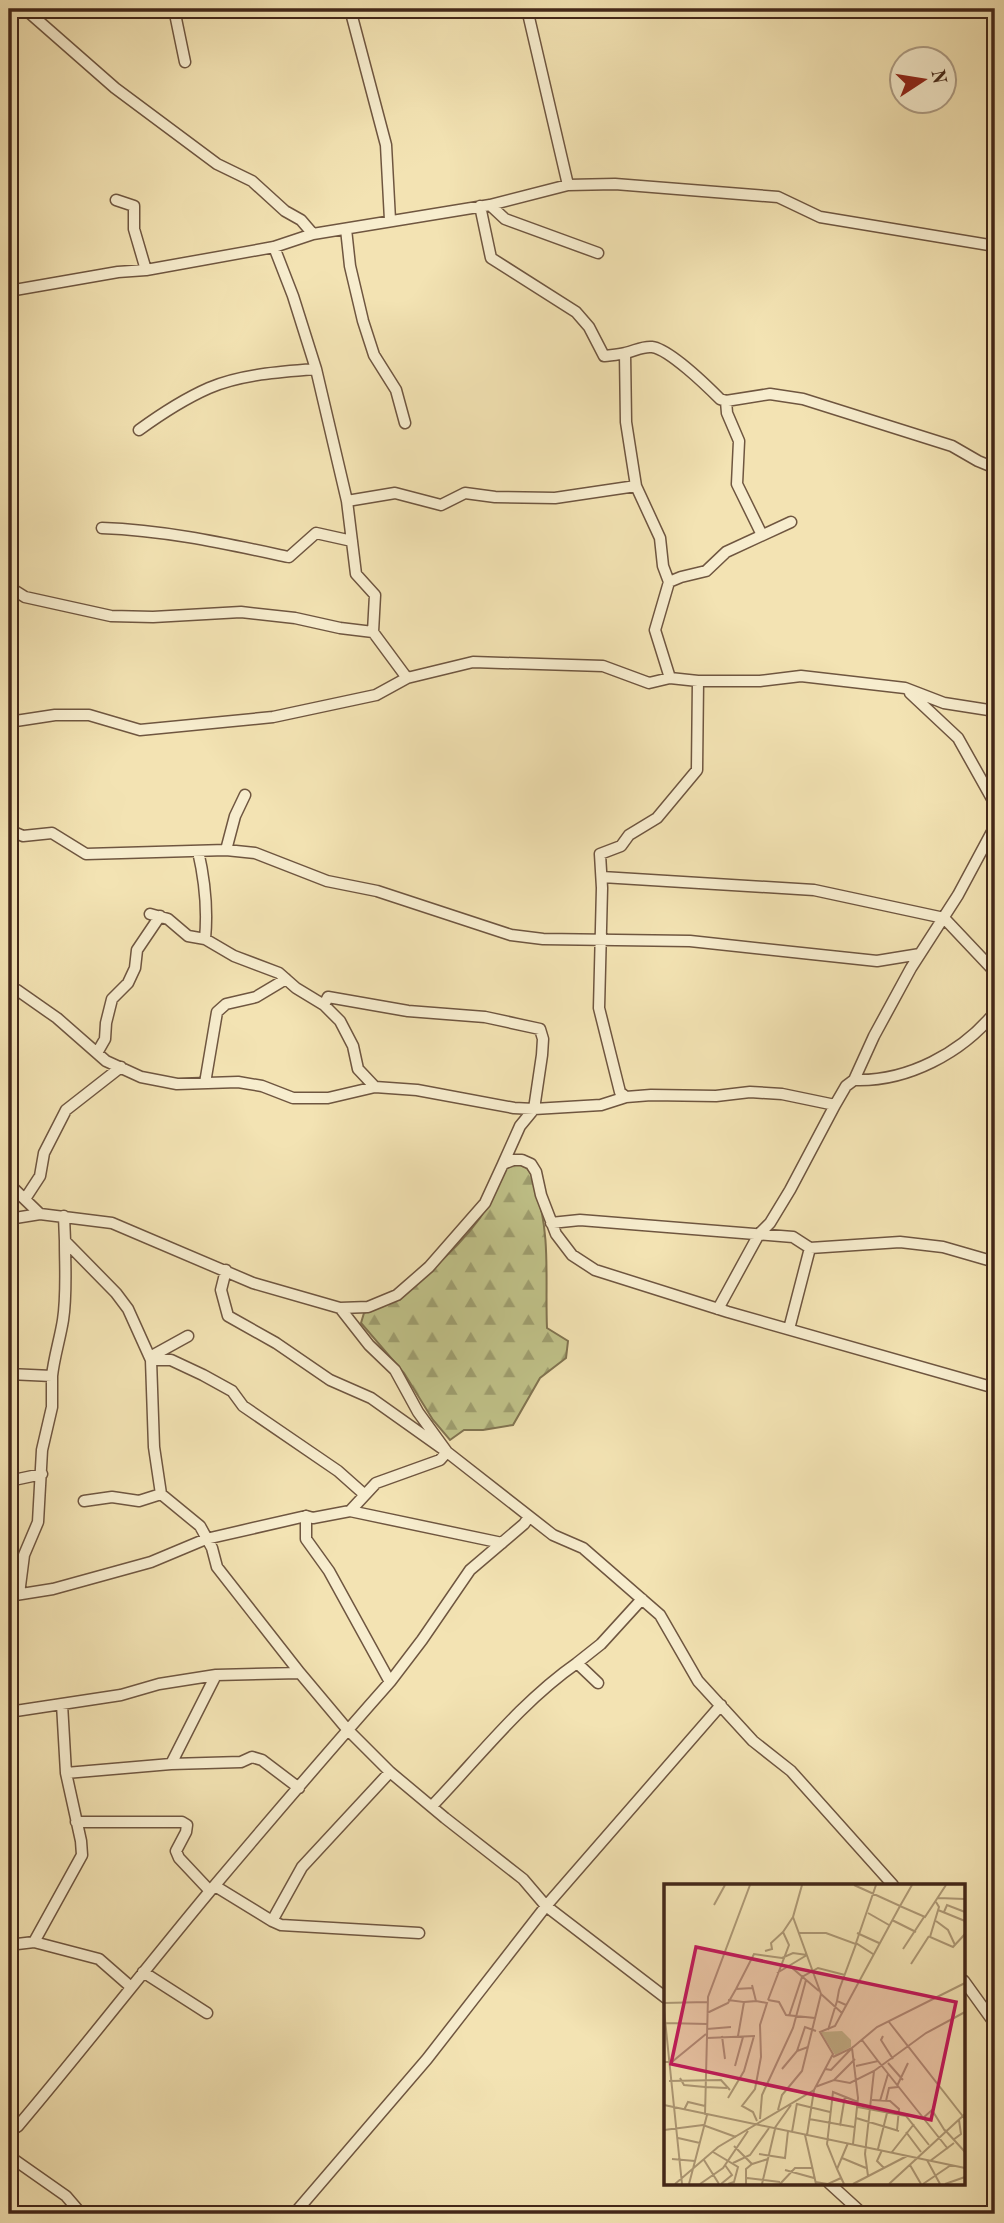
<svg xmlns="http://www.w3.org/2000/svg" width="1004" height="2223" font-family="'Old Standard TT',serif">
<style>
.forest{fill:url(#forest-firs);stroke:#827451;stroke-width:2}
.lines{fill:none;stroke-linecap:round;stroke-linejoin:round}
.minor-casing{stroke:#6f5640;stroke-width:13}
.minor{stroke:#f7edce;stroke-width:10}
.inset-road{fill:none;stroke:#ad9875;stroke-width:2}
.view{fill:#c2185b;fill-opacity:0.15;stroke:#c2185b;stroke-width:3.5}
.inset-edge{fill:none;stroke:#432719;stroke-width:3.5}
</style>
<defs>
<pattern id="forest-firs" width="22" height="20" patternUnits="userSpaceOnUse" patternTransform="scale(1.75)"><rect width="22" height="20" fill="#c0c289"/><path d="M5 1l3.5 6h-7zM16 11l3.5 6h-7z" fill="#9e9e6f"/></pattern>
</defs>
<rect width="100%" height="100%" fill="#f3e3b3"/>
<filter id="stains"><feTurbulence type="fractalNoise" baseFrequency=".00286" numOctaves="4"/><feColorMatrix values="0 0 0 0 .2 0 0 0 0 .09 0 0 0 0 .02 0 0 0 .5 -.17"/></filter>
<radialGradient id="worn" r=".72"><stop offset=".6" stop-color="#630" stop-opacity="0"/><stop offset="1" stop-color="#630" stop-opacity=".3"/></radialGradient>
<path class="forest" d="M513,1163C515,1164 522,1165 524,1166C532,1171 534,1182 536,1190C551,1236 545,1281 547,1328L568,1341L566,1358L540,1378L513,1425L483,1430H464L450,1440L433,1420L404,1373L361,1323L364,1313C406,1295 453,1255 480,1218C492,1200 495,1176 513,1163Z"/>
<g class="lines">
<g class="minor-casing">
<path id="minor" d="M25,9L115,88L217,164L252,181L285,211L301,220L313,234
M174,9L185,62
M350,9L386,145L390,220
M527,9L568,185
M116,200L134,206V229L146,270
M490,205L505,219L598,253
M480,206L491,258L576,312L589,327L604,356C611,355 618,355 625,353C635,351 642,346 652,347C669,349 707,386 720,399L726,401L727,413L739,441L737,484L762,535
M346,229L350,266L363,321L374,355L396,390L405,423
M274,247L293,296L316,369L347,501L356,574L375,595L373,632L407,678
M9,291L118,272L146,270L274,247L313,234L490,205L568,185L615,184L778,197L820,217L995,246
M726,401L770,394L803,399L952,446L978,461L995,468
M139,430C161,414 184,399 209,388C242,374 281,372 316,369
M636,486L660,538L663,566L669,582L681,577L706,571L726,552L791,522
M347,501L395,493L441,505L465,493L495,497L555,498L636,486L626,422L625,353
M102,528C165,530 227,544 289,557L316,533L352,541
M9,587L25,597L111,616L153,617L241,612L295,618L340,628L373,632
M698,681H760L801,676L905,688L944,703L995,711
M910,693L958,738L995,804
M9,722L55,715H89L140,730L273,717L376,695L407,678L473,662L603,666L649,683L670,678L655,630L669,582
M9,830L23,836L52,833L86,854L226,850L255,853L327,881L377,891L511,935L543,939L690,941L877,961L920,954
M226,850L235,816L245,795
M198,851C205,881 208,908 205,939
M602,877L814,890L944,918L995,972
M150,914L168,919L188,936L205,939L234,956L279,973L296,988L324,1005L340,1021L353,1046L358,1069L375,1087
M9,988L17,990L57,1018L106,1061L141,1077L177,1084L238,1082L262,1086L293,1098H328L375,1087L417,1090L514,1108L534,1109L601,1105L626,1097L651,1095L716,1096L750,1092L782,1094L835,1105L846,1086L854,1080C907,1082 962,1053 995,1012
M324,1005L328,997L408,1011L485,1017L540,1029L543,1039L542,1055L534,1109L520,1126L503,1164
M97,1053L105,1039L106,1023L112,999L128,983L135,968L137,950L160,916
M854,1080L874,1036L911,968L958,895L995,826
M205,1083L217,1012L226,1004L256,997L286,979
M626,1097L620,1092L599,1008L602,888L600,854L621,846L629,835L657,818L697,770L698,681L670,678
M9,1184L40,1214L112,1223L253,1283L340,1308L368,1307L397,1295L429,1267L485,1203L503,1164L513,1160H522L531,1164L536,1172L541,1195L556,1234L572,1255L595,1270L728,1312L995,1388
M25,1199L40,1176L44,1153L66,1110L121,1067
M64,1216L65,1241L116,1293L128,1309L151,1360L154,1447L161,1494L200,1526L212,1548L217,1567L300,1673L347,1729L390,1772L445,1818L523,1879L546,1906L666,1998
M9,1219L40,1214
M551,1223L580,1220L793,1237L810,1248
M340,1308L369,1345L395,1370L418,1412L447,1452L553,1535L583,1548L660,1615L698,1681L753,1741L791,1771L893,1885
M718,1309L759,1234L770,1223L790,1190L835,1105
M789,1329L810,1248L900,1242L943,1247L995,1262
M150,1357L188,1336
M151,1360H171L203,1375L232,1391L243,1406L338,1471L365,1495
M9,1374L52,1376V1407L42,1450L38,1522L24,1555L19,1594
M52,1376C54,1357 60,1339 63,1320C67,1294 65,1268 65,1241
M9,1481L42,1474
M84,1501L112,1497L139,1501L161,1494
M350,1511L502,1543
M9,1596L53,1589L151,1562L206,1539L306,1516L313,1518L350,1511L376,1483L440,1460L447,1452L371,1398L330,1380L276,1343L228,1316L221,1290L226,1270
M577,1663L601,1644L642,1599
M390,1682L422,1640L470,1570L524,1524L529,1517
M9,1712L121,1695L159,1684L216,1675L300,1673
M171,1764L216,1675
M66,1773L171,1764L241,1762L252,1757L262,1760L299,1788
M432,1806C479,1757 521,1702 577,1663L598,1683
M76,1822H182L187,1825L186,1832L176,1851L179,1858L210,1891
M215,1886L272,1921L281,1925L419,1933
M272,1921L302,1867L390,1772
M34,1942L99,1959L131,1987
M9,1945L34,1942L82,1855L81,1841L66,1773L62,1704
M143,1972L207,2013
M964,1981L995,2024
M9,2132L18,2126C84,2048 145,1969 210,1891C269,1821 329,1751 390,1682L329,1571L306,1539V1516
M9,2156L66,2196L78,2210L74,2214
M829,2183L863,2214
M294,2214L427,2059L546,1906L721,1705"/>
</g>
<use href="#minor" class="minor"/>
</g>
<g transform="translate(664 1884)">
<rect width="301" height="301" fill="#f3e3b3"/>
<path d="M178,147L187,156V163L171,171L157,148Z" fill="#c0c289"/>
<path class="inset-road" d="M190,1L236,22L248,1M274,14L301,15M272,18L275,23L266,53L289,63L301,50M50,21L61,1M274,26L301,37M280,28L283,21L301,28M204,29L225,41M228,36L252,48M272,37L284,46L291,61M134,49H162L192,60L175,106L173,117L182,121M193,49L215,59M239,65L260,33M101,67L108,65L107,59L119,48M209,70L192,59L212,1M247,80L265,52M127,83L155,107M113,89L143,71M72,105L90,70L118,74L129,69L143,71M157,110L178,129M64,116L80,118L74,152M104,116L125,61L119,48L129,33M104,116L115,118L122,131L151,134M92,117L103,119L96,141L97,173L91,205L78,222L89,228L93,237M80,118L92,117L88,101M0,119L43,118M0,126L18,300M43,129L64,119L72,105L89,104M125,132L138,93L154,84L181,91M225,138L301,235M1,139L43,140M43,145L67,143M164,146L173,117M58,152L61,175M219,152L217,156L229,175M43,154L91,152M198,156L214,177M133,167L141,143L152,147M169,173L188,164L213,143L301,99M0,178L9,177L42,150M224,179L239,196M71,182L79,153M192,182L214,177L284,265M118,185L133,167L144,163M161,185L167,186L188,164L194,214L189,260M16,194L20,201L41,203M170,196L191,175M5,197L57,196L66,206M233,202L244,179M41,203L63,204M151,203L170,196L186,199L210,187L262,149L301,128M64,214L80,187L90,152M208,216L226,217L235,225L233,246M216,217L224,190M222,217L225,204L234,203M133,220L166,228M0,221L301,284M194,223L242,232L265,261M20,226L24,218L41,222M114,226L118,211L138,187L157,110L129,33L138,1M41,231L44,113L86,1M192,234L235,247M96,235L98,211L129,144L142,96M145,235L190,243M258,235L268,226L281,247M176,242L181,212M110,245L127,221M0,246L39,241L72,253M281,246L301,268M128,248L133,219M242,248L257,268M141,251L152,300M143,251L150,206M14,254L36,259M289,256L297,250L295,236M70,262L88,280L104,275M214,265L223,229M218,266L213,277L220,284M49,268L74,283L70,298L64,300M228,268L250,240M95,270L121,274L124,247M178,274L202,284M8,275L31,277M40,276L55,300M263,276L276,300M266,277L290,259M69,279L86,271L105,244M246,281L257,300M173,285L163,260L169,208L194,218M121,286L150,294M204,292L201,270L210,187M83,294L116,298M151,298L164,300L177,294M11,300L54,263L150,206L169,170L156,148L171,142L236,22L261,33L282,1M25,300L43,231M36,300L59,284L84,247M57,300L68,291L61,281M82,300V285L88,280M98,300L111,245M116,300L131,284H148M180,300L173,285L184,259M189,300L243,272M225,300L301,230M259,300L287,281M281,300L301,293"/>
<path class="view" d="M32,63L292,118L267,236L7,180Z"/>
<rect width="301" height="301" class="inset-edge"/>
</g>
<rect width="1004" height="2223" fill="none" stroke="#f3e3b3" stroke-width="35"/>
<rect x="10" y="10" width="983" height="2202" fill="none" stroke="#432719" stroke-width="3.5"/>
<rect x="18" y="18" width="969" height="2188" fill="none" stroke="#432719" stroke-width="2"/>
<g transform="translate(923 80) rotate(78)"><circle r="33" fill="#f7edce" stroke="#af9e86" stroke-width="2"/>
<path d="M0-5L12 26L0 18L-12 26Z" fill="#8f2418"/>
<text y="-10" font-size="19" font-weight="bold" text-anchor="middle" fill="#432719">N</text>
</g>
<rect width="100%" height="100%" filter="url(#stains)"/>
<rect width="100%" height="100%" fill="url(#worn)"/>
</svg>
